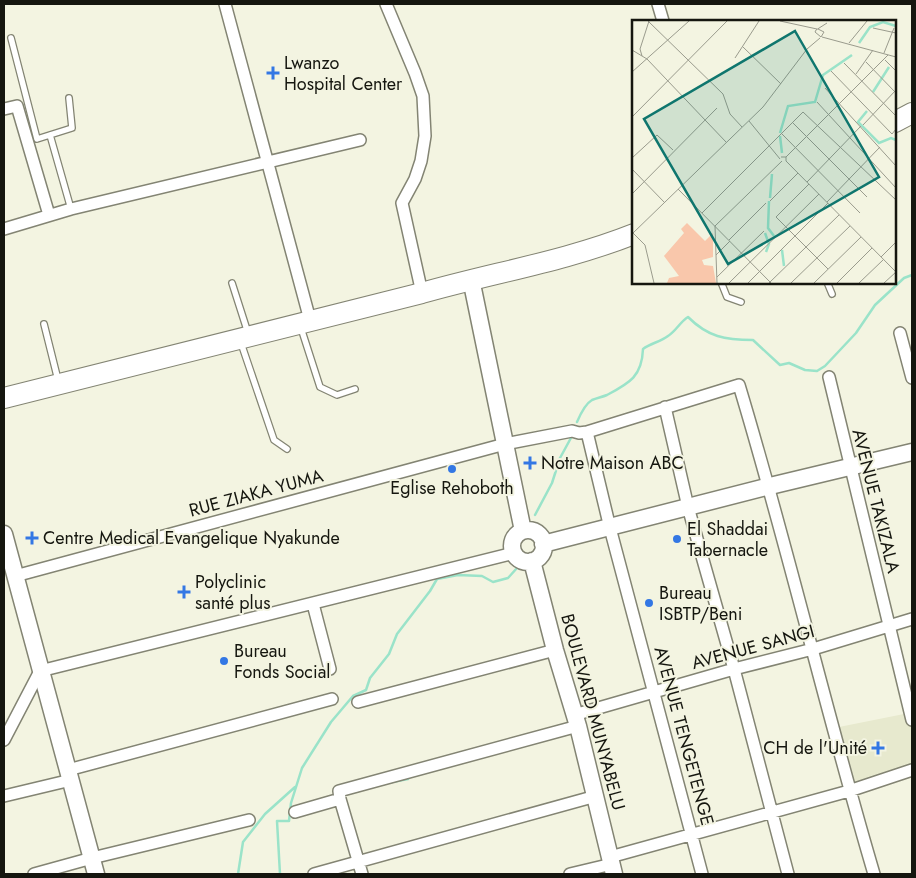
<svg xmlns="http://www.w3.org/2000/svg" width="916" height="878" font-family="Jost,sans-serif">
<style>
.built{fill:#e7e9ce}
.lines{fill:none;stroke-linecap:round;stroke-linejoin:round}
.stream{stroke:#9ae3c9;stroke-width:2.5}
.lane-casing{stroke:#838473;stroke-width:8}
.street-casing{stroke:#838473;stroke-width:14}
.secondary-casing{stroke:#838473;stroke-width:19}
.highway-casing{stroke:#838473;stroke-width:22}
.lane{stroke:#fff;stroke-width:5.5}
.street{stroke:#fff;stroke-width:11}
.secondary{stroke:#fff;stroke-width:16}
.highway{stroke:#fff;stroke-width:20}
.poi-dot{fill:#3377e4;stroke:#f3f4e1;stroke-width:2}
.labels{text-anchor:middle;stroke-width:4;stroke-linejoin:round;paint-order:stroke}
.poi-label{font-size:18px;fill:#15160f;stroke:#f3f4e1;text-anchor:start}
.street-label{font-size:18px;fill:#15160f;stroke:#f3f4e1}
.inset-river{fill:none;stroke:#9ae3c9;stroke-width:2.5}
.inset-road{fill:none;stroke:#9a9b8d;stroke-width:1}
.view{fill:#0f766e;fill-opacity:0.15;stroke:#0f766e;stroke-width:2.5}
.inset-edge{fill:none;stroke:#15160f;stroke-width:2.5}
</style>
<rect width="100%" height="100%" fill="#f3f4e1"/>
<path class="built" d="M909,713L912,730V766L853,785L839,727Z"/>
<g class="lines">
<path class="stream" d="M577,422C580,415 585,404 592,400C597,398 602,397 607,395C630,383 642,376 643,349C651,343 660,342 668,336C676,331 680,322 688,317C708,337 725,340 753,340L780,365L789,363L805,370L817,371L825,366L856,333L875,305L904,278L912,275
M535,515L552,483L560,458L572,436
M392,782L408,779
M238,874L243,842L265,814L295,787
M280,874L277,821H289L291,803L302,768L331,722L353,696L366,690L370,678L389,654L397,634L430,591L437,579L458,575L482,576L493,582L508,578L517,568"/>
<g class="lane-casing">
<path id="lane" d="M11,38L37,139L72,128L69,98
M50,135L71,209
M721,282L727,297L741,302
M827,282L832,294
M232,283L248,333
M44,324L58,380
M301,328L320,387L337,395L355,389
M241,343L274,440L287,449"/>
</g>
<g class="street-casing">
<path id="street" d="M225,4L310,320
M386,4L415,73L423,96L425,136L421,161L415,179L402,203L422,293
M658,4L663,21
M4,109L17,106L49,215
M4,229L71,209L360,140
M900,333L912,378
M829,377L912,720
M665,407L688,507L734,669L788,874
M587,432L610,528L702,874
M15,576L505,444L572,431L579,433L587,432L739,385C788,547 826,712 874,874
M313,604L330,669
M358,702L555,650
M574,715L734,669L813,649L912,619
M4,740L40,671L514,553
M68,770L332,699
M4,796L71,780
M295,812L340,799
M610,857L849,791L912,770
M34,874L92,858L249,820
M314,874L596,796
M362,874L340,799L339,791L578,726
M570,874L612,864"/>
</g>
<g class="secondary-casing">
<path id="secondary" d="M471,279L523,531
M512 546a16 16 0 1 1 32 0a16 16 0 1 1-32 0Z
M4,534L96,874
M543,544L770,486L912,452
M532,561L555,650L578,726L614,874"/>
</g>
<g class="highway-casing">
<path id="highway" d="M895,122L912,113
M4,398L422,293C492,273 566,261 634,234"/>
</g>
<use href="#lane" class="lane"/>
<use href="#street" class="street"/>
<use href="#secondary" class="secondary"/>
<use href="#highway" class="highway"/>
</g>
<g class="poi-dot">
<path d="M270.5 65.5h5v5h5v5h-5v5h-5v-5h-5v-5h5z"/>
<path d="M527.5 455.5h5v5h5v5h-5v5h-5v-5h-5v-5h5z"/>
<circle cx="452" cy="469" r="5"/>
<path d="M29.5 530.5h5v5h5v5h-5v5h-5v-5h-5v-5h5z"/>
<circle cx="677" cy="539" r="5"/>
<path d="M181.5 584.5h5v5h5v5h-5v5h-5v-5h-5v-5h5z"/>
<circle cx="649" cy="603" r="5"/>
<circle cx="224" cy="661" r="5"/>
<path d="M875.5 740.5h5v5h5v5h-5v5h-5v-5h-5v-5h5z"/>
</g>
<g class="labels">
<g class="poi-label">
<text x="284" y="69">Lwanzo<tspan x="284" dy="21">Hospital Center</tspan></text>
<text x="541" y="469">Notre Maison ABC</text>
<text x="452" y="494" text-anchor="middle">Eglise Rehoboth</text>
<text x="687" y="535">El Shaddai<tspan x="687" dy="21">Tabernacle</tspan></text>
<text x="43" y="544">Centre Medical Evangelique Nyakunde</text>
<text x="195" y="588">Polyclinic<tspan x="195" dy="21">santé plus</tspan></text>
<text x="659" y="599">Bureau<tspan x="659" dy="21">ISBTP/Beni</tspan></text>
<text x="234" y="657">Bureau<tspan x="234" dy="21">Fonds Social</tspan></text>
<text x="867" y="754" text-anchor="end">CH de l'Unité</text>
</g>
<g class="street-label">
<text transform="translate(256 493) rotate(-15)" y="6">RUE ZIAKA YUMA</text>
<text transform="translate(876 501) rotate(76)" y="6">AVENUE TAKIZALA</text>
<text transform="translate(753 647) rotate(-15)" y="6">AVENUE SANGI</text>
<text transform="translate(593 712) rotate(75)" y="6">BOULEVARD MUNYABELU</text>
<text transform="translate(684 736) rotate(75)" y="6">AVENUE TENGETENGE</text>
</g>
</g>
<g transform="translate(632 20)">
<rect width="264" height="264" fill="#f3f4e1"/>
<path d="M55,203L73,221L81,213V237L70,240L72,245L81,246L84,263H35L37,258L47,256L32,236L52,213L49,209Z" fill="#f9c7ab"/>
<path class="inset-river" d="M227,23L238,7L251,2L264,6M241,72L257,47M235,91L226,102L247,123L259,118L264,120M148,113L156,86L183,82L191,55L220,35M148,116L150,133M138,178L140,154M137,181L136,208L142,216M133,213L137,224L134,232M150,230L152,246"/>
<path class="inset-road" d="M16,1L91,74L98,94L110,107M148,1L185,9M241,8L264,13M186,9L192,12L189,17L183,12L184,10L195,3M190,17L264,37M217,23L235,1M111,27L149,64M0,30L15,39L94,122M252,33L262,8M10,36L8,29L17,1M103,38L127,1M253,40L264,51M234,42L264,73M212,43L264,96M199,51L260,114L264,109M0,52L57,1M224,54L241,30M193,68L264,146M185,82L264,168M0,97L95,1M117,101L148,139M161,103L235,177M231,105L264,70M150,114L228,193M149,137H154V141L264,252M154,137L256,35M0,138L25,115L41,130M0,149L33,183M175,162L229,106M177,164L144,197L196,249M46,169L139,263M0,174L85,88M138,181L166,153M195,182L248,127M70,193L171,92L264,180M1,213L13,225L22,263M0,214L131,87L175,29L188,18M97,220L134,183M84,235L98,221M249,237L264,222M85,257L132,211M85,263L83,206L150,141M97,263L187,174M116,263L196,183M137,263L207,195M159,263L218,206M182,263L229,217M205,263L240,228M227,263L251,240M252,263L264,252"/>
<path class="view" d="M163,11L247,157L96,244L12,99Z"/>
<rect width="264" height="264" class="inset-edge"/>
</g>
<rect width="916" height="878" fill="none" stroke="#15160f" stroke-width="10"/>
</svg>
